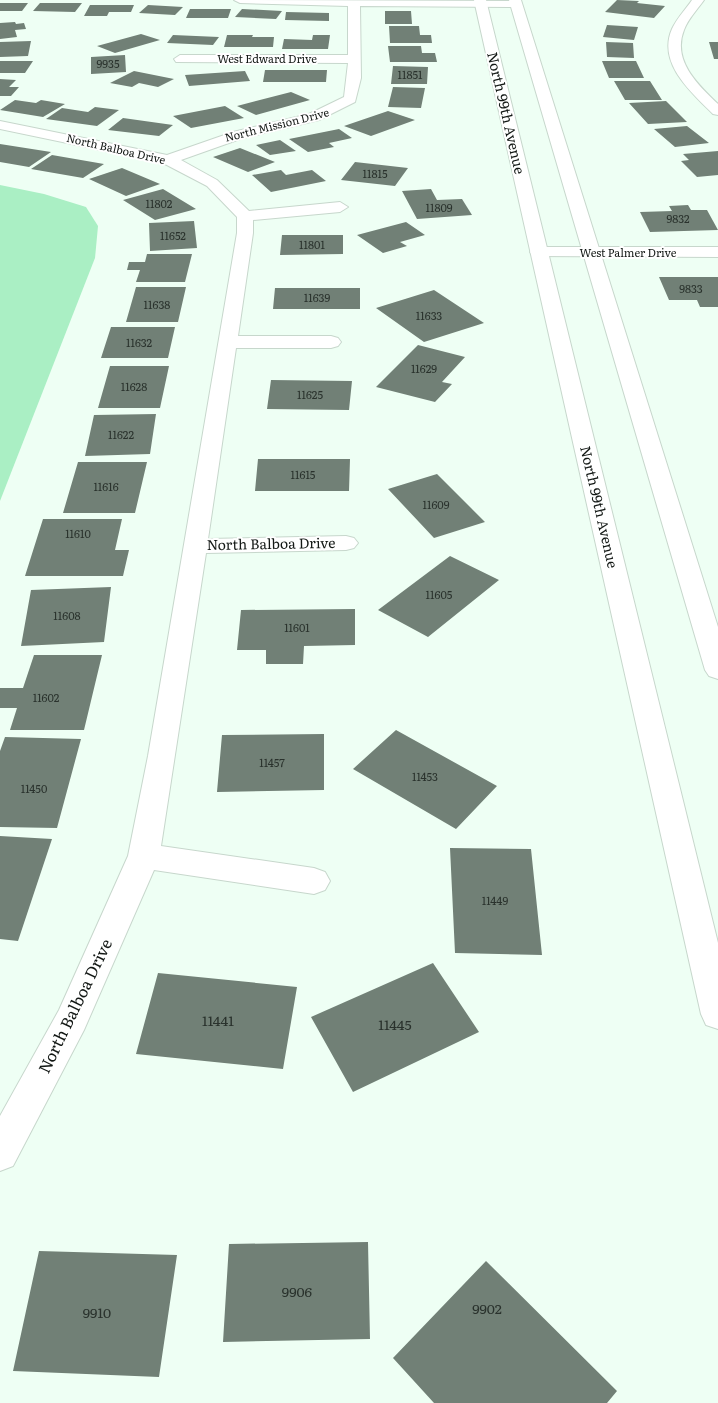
<svg xmlns="http://www.w3.org/2000/svg" width="718" height="1403" font-family="Literata,serif">
<style>
.green{fill:#aaefc4}
.building{fill:#718076}
.lines{fill:none;stroke-linecap:round;stroke-linejoin:round}
.minor-casing{stroke:#c7d7cc;stroke-width:2}
.secondary-casing{stroke:#c7d7cc;stroke-width:2}
.minor{fill:#fff;fill-rule:evenodd}
.secondary{fill:#fff;fill-rule:evenodd}
.labels{text-anchor:middle;stroke-width:4;stroke-linejoin:round;paint-order:stroke}
.far-street-label{font-size:11px;fill:#131815;stroke:#fff}
.number-label{font-size:11px;fill:#2a322d}
.street-label{font-size:14px;fill:#131815;stroke:#fff}
.near-number-label{font-size:14px;fill:#2a322d}
.near-street-label{font-size:16px;fill:#131815;stroke:#fff}
</style>
<rect width="100%" height="100%" fill="#eefff4"/>
<path class="green" d="M0,185L44,194L86,207L98,226L95,258L0,501Z"/>
<path class="building" d="M617,0L639,1L637,3L665,6L654,18L605,12Z
M0,3H28L22,11H0Z
M40,3H82L75,12L33,11Z
M90,5H134L131,12H109L107,16H84Z
M148,5L183,7L175,15L139,13Z
M190,9H231L228,18H186Z
M242,9L282,11L276,19L235,17Z
M385,11H411L412,24H385Z
M286,12L329,13V21L285,20Z
M15,22L16,24L24,23L26,29L15,30L17,37L0,39V23Z
M607,25L638,27L634,40L603,37Z
M389,26H419L420,35H431L432,43H390Z
M141,34L160,40L115,53L97,46Z
M173,35L219,37L213,45L167,43Z
M227,35H253L252,37H274L273,47H224Z
M313,35H330L328,49H282L284,39L312,40Z
M31,41L28,56L0,57V42Z
M606,42L633,43L634,58L607,57Z
M709,42H718V59H714Z
M388,46H421L422,53H435L437,62H390Z
M125,55L126,72L91,74V57Z
M0,61H33L25,73H0Z
M602,61H636L644,78H609Z
M393,66L428,67L427,84H391Z
M265,70H327L326,82H263Z
M134,71L174,79L158,87L139,83L132,87L110,83Z
M245,71L250,81L189,86L185,75Z
M0,79L16,80L9,87H19L11,96H0Z
M614,81H650L662,100H625Z
M393,87L425,88L421,108L388,107Z
M291,92L310,100L256,115L237,106Z
M15,100L36,103L41,100L65,104L43,117L0,110Z
M666,101L687,122L648,124L629,103Z
M225,106L244,118L191,128L173,116Z
M95,107L119,110L97,126L46,119L62,108L88,112Z
M388,111L415,120L371,136L344,126Z
M123,118L173,125L159,136L108,130Z
M687,126L709,143L675,147L654,129Z
M339,129L352,138L329,143L334,147L308,152L289,139Z
M280,140L296,151L270,155L256,145Z
M0,144L51,152L29,167L0,162Z
M240,148L275,162L248,172L213,157Z
M718,151V175L697,177L681,161L689,160L683,154Z
M52,155L104,164L83,178L31,169Z
M355,162L408,168L395,186L341,180Z
M122,168L160,184L126,196L89,179Z
M281,170L286,175L312,170L326,181L271,192L252,175Z
M163,189L196,209L155,220L123,200Z
M431,189L437,200L462,199L472,215L417,219L402,191Z
M688,205L691,210H707L718,230L650,232L640,212L672,211L669,206Z
M194,221L197,248L150,251L149,223Z
M406,222L425,235L400,242L407,246L383,253L357,235Z
M282,235H343V254L280,255Z
M147,254H192L185,282H136L140,270H127L129,262H145Z
M659,277H718V307H700L697,300H669Z
M136,287H186L178,322H126Z
M275,288H360V309H273Z
M434,290L484,323L424,342L376,308Z
M111,327H175L168,358H101Z
M418,345L465,357L442,382L452,384L435,402L376,387Z
M110,366H169L160,408H98Z
M271,380L352,381L349,410L267,409Z
M156,414L150,454L85,456L94,415Z
M258,459H350L349,491H255Z
M78,462H147L135,513H63Z
M437,474L485,522L434,538L388,489Z
M43,519H122L115,550H129L123,576H25Z
M450,556L499,580L428,637L378,610Z
M111,587L104,642L21,646L31,590Z
M355,609V645L304,646L303,664H266V650H237L241,610Z
M34,655H102L84,730H10L17,708H0V688H23Z
M396,730L497,786L456,829L353,769Z
M324,734V790L217,792L222,735Z
M5,737L81,739L57,828L0,827V751Z
M0,836L52,839L18,941L0,939Z
M450,848L531,849L542,955L455,953Z
M433,963L479,1032L353,1092L311,1017Z
M158,973L297,987L283,1069L136,1054Z
M368,1242L370,1339L223,1342L229,1244Z
M39,1251L177,1255L159,1377L13,1371Z
M486,1261L617,1391L607,1403H434L393,1358Z"/>
<g class="lines">
<g class="minor-casing">
<path id="minor" d="M234,0L516,1L522,4L516,7L360,6L361,78L355,102L319,120L243,138L181,160L217,180L249,211L340,202L348,207L340,212L253,220V233L238,336H331L338,338L341,342L338,346L331,348H236L208,539L346,536L354,538L358,543L354,548L346,550L206,553L161,846L314,868L325,872L330,881L325,890L314,894L154,870L84,1030L13,1166L0,1171V1116L59,1010L128,856L148,756L237,233V217L207,186L163,163L0,129V121L167,155L233,132L309,114L344,97L348,63L176,62L174,59L180,55H348V6L240,3Z
M692,0H704C697,10 688,19 684,30C672,60 697,84 718,104V115L713,114C691,92 657,63 672,29C677,18 686,9 692,0Z
M539,247H718V257L533,256L530,252L533,248Z"/>
</g>
<g class="secondary-casing">
<path id="secondary" d="M474,0H486L718,943V1029L706,1025L701,1014Z
M509,0H521L718,627V679L709,676L705,670Z"/>
</g>
<use href="#minor" class="minor"/>
<use href="#secondary" class="secondary"/>
</g>
<g class="labels">
<g class="far-street-label">
<text x="267" y="63">West Edward Drive</text>
<text transform="translate(277 125) rotate(-14)" y="4">North Mission Drive</text>
<text transform="translate(116 149) rotate(13)" y="4">North Balboa Drive</text>
<text x="628" y="257">West Palmer Drive</text>
</g>
<g class="number-label">
<text x="108" y="68">9935</text>
<text x="410" y="79">11851</text>
<text x="375" y="178">11815</text>
<text x="159" y="208">11802</text>
<text x="439" y="212">11809</text>
<text x="678" y="223">9832</text>
<text x="173" y="240">11652</text>
<text x="312" y="249">11801</text>
<text x="691" y="293">9833</text>
<text x="317" y="302">11639</text>
<text x="157" y="309">11638</text>
<text x="429" y="320">11633</text>
<text x="139" y="347">11632</text>
<text x="424" y="373">11629</text>
<text x="134" y="391">11628</text>
<text x="310" y="399">11625</text>
<text x="121" y="439">11622</text>
<text x="303" y="479">11615</text>
<text x="106" y="491">11616</text>
<text x="436" y="509">11609</text>
<text x="78" y="538">11610</text>
<text x="439" y="599">11605</text>
<text x="67" y="620">11608</text>
<text x="297" y="632">11601</text>
<text x="46" y="702">11602</text>
<text x="272" y="767">11457</text>
<text x="425" y="781">11453</text>
<text x="34" y="793">11450</text>
<text x="495" y="905">11449</text>
</g>
<g class="street-label">
<text transform="translate(506 113) rotate(77)" y="5">North 99th Avenue</text>
<text transform="translate(599 507) rotate(77)" y="5">North 99th Avenue</text>
<text transform="translate(271 544) rotate(-1)" y="5">North Balboa Drive</text>
</g>
<g class="near-number-label">
<text x="218" y="1026">11441</text>
<text x="395" y="1030">11445</text>
<text x="297" y="1297">9906</text>
<text x="487" y="1314">9902</text>
<text x="97" y="1318">9910</text>
</g>
<g class="near-street-label">
<text transform="translate(75 1006) rotate(-64)" y="6">North Balboa Drive</text>
</g>
</g>
</svg>
